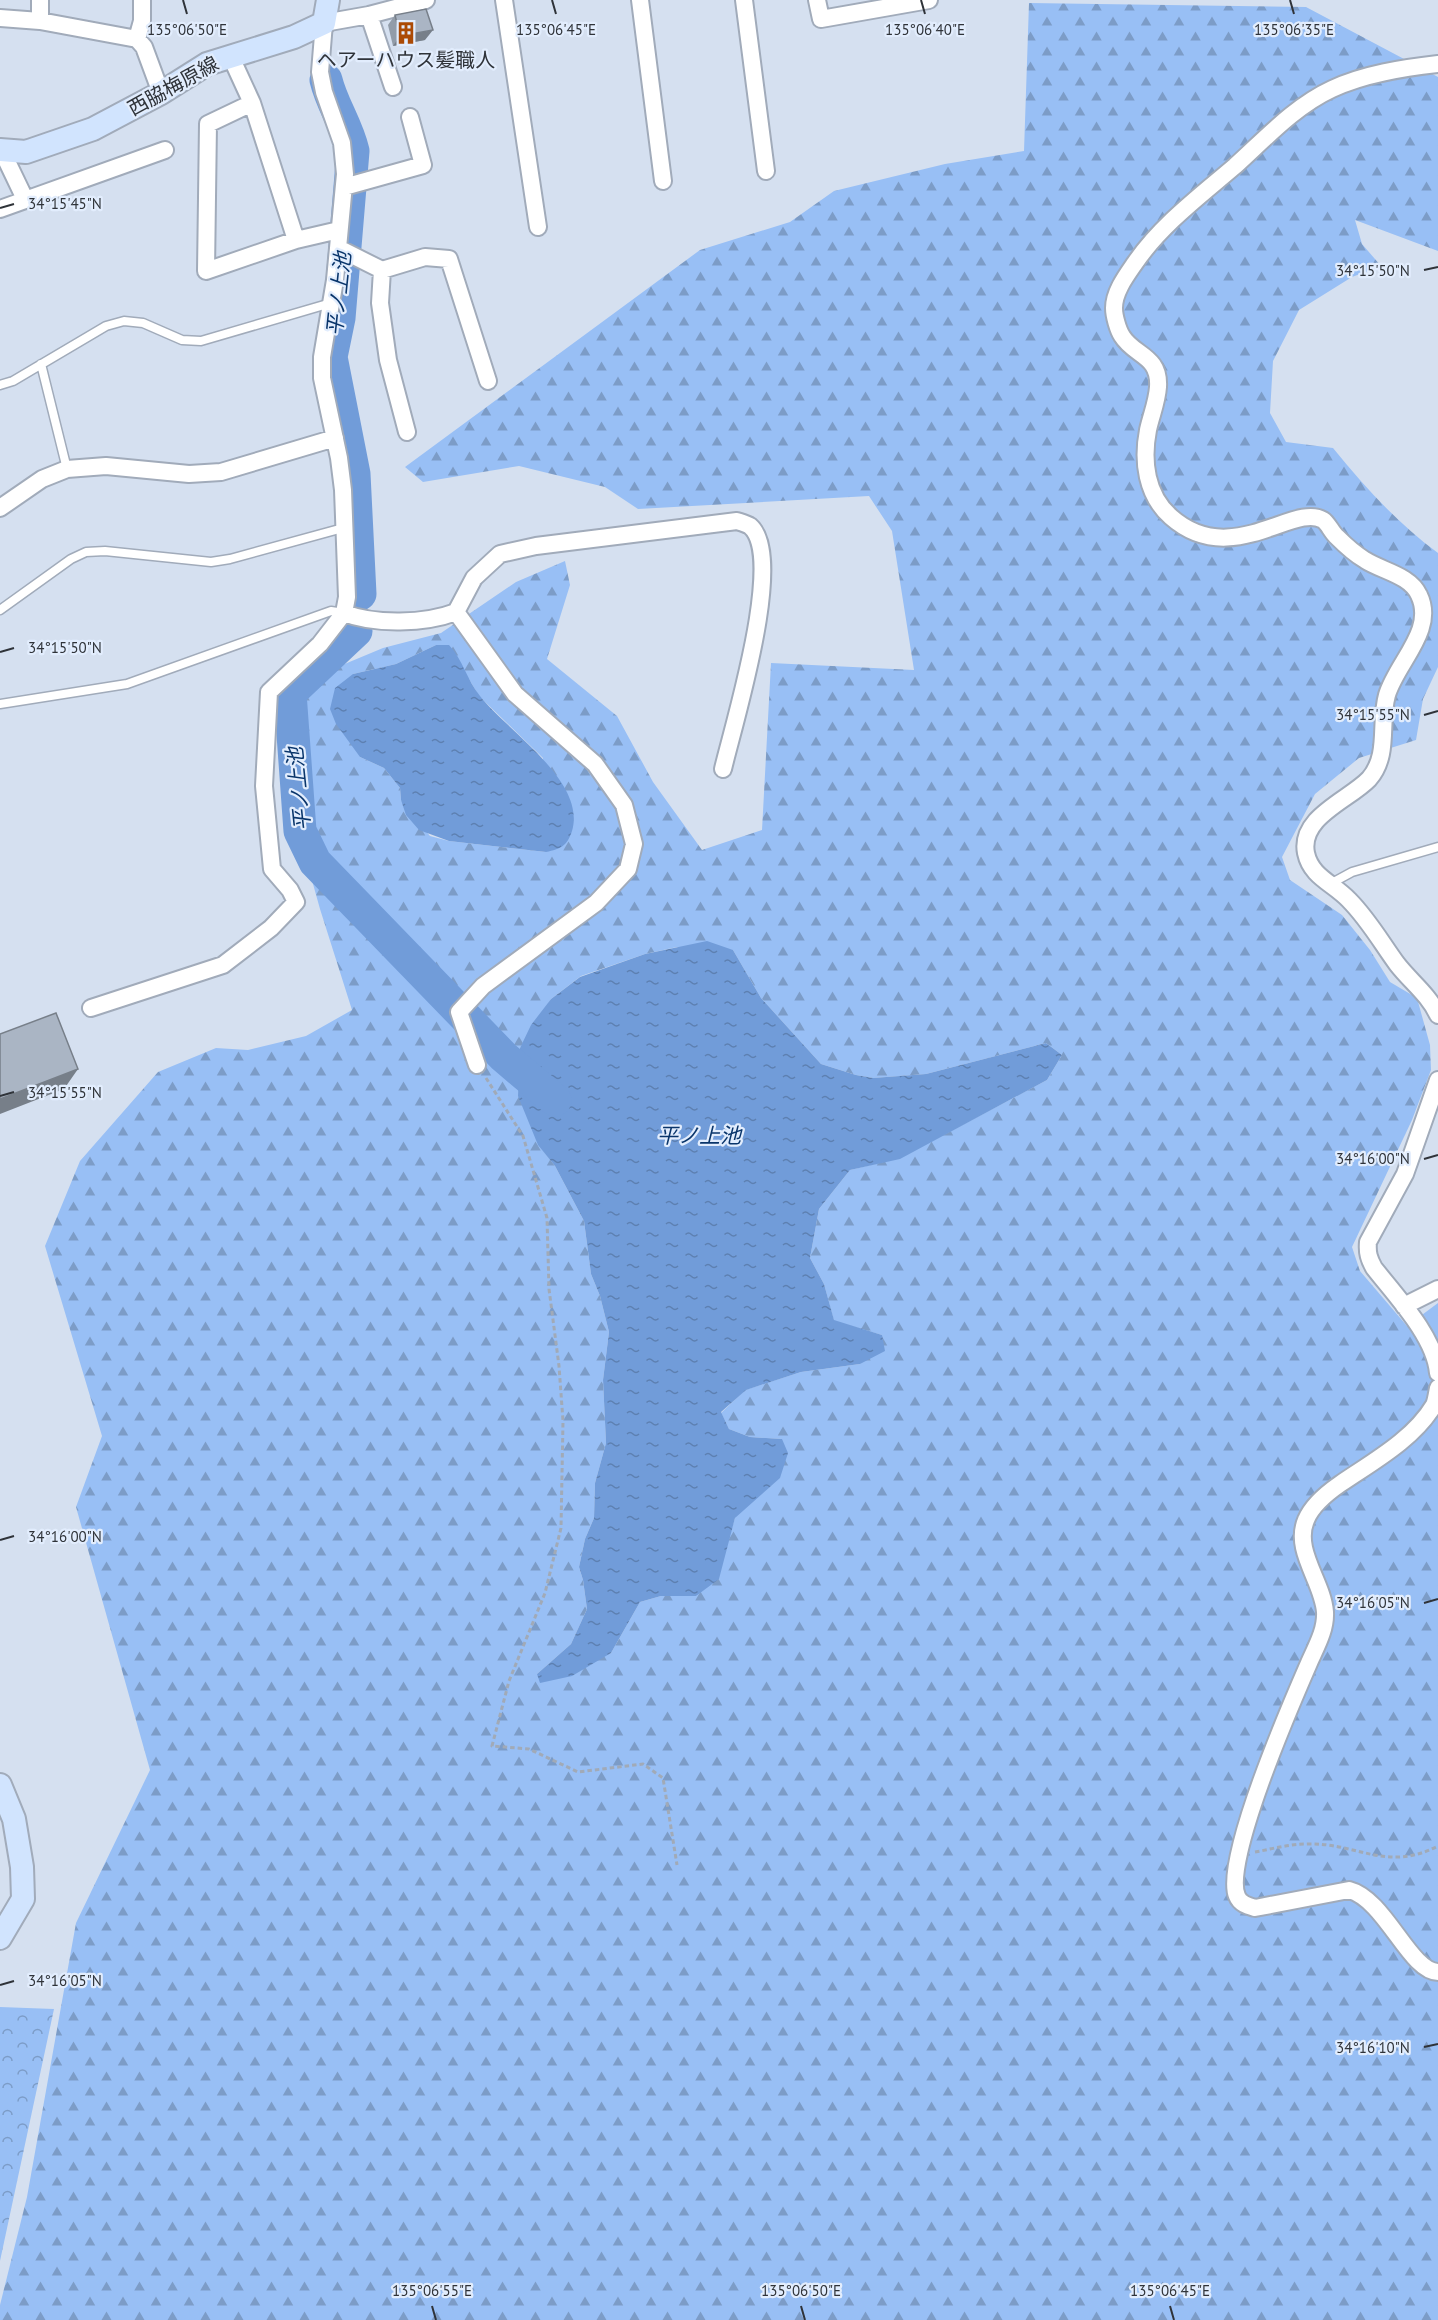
<svg xmlns="http://www.w3.org/2000/svg" width="1438" height="2320" font-family="'PT Sans','Noto Sans JP',sans-serif">
<style>
.forest{fill:url(#forest-firs);fill-rule:evenodd}
.park{fill:url(#park-crowns)}
.water{fill:url(#water-ripples)}
.lines{fill:none;stroke-linecap:round;stroke-linejoin:round}
.river{stroke:#719cd9;stroke-width:33}
.service-casing{stroke:#a1abba;stroke-width:11}
.minor-casing{stroke:#a1abba;stroke-width:20}
.secondary-casing{stroke:#a1abba;stroke-width:26}
.path{stroke:#a1aab7;stroke-width:3;stroke-dasharray:4.5 3;stroke-linecap:butt}
.service{stroke:#fff;stroke-width:8}
.minor{stroke:#fff;stroke-width:16}
.secondary{stroke:#d1e4fe;stroke-width:22}
.wall{fill:#929ca9}
.shaded-wall{fill:#777f89}
.building{fill:#aab5c4;stroke:#777f89;stroke-width:1.5}
.ticks{fill:none;stroke:#2f3339;stroke-width:2}
.labels{text-anchor:middle;stroke-width:4.5;stroke-linejoin:round;paint-order:stroke}
.poi-label{font-size:20px;fill:#2f3339;stroke:#e2edfd}
.street-label{font-size:20px;fill:#2f3339;stroke:#e2edfd}
.water-label{font-size:21px;font-style:italic;fill:#09356b;stroke:#e2edfd}
.ticks-label{font-size:15px;text-anchor:middle;fill:#2f3339;stroke:#e2edfd;stroke-width:4.5;stroke-linejoin:round;paint-order:stroke}
</style>
<defs>
<pattern id="forest-firs" width="22" height="20" patternUnits="userSpaceOnUse" patternTransform="scale(1.5)"><rect width="22" height="20" fill="#98bff5"/><path d="M5 1l3.5 6h-7zM16 11l3.5 6h-7z" fill="#7c9cc7"/></pattern>
<pattern id="park-crowns" width="20" height="18" patternUnits="userSpaceOnUse" patternTransform="scale(1.5)"><rect width="20" height="18" fill="#98bff5"/><path d="M2 6a3 3 0 1 1 6 0M12 15a3 3 0 1 1 6 0" fill="none" stroke="#7c9cc7"/></pattern>
<pattern id="water-ripples" width="26" height="14" patternUnits="userSpaceOnUse" patternTransform="scale(1.5)"><rect width="26" height="14" fill="#719cd9"/><path d="M2 4q2-2 4 0t4 0M15 11q2-2 4 0t4 0" fill="none" stroke="#5d80b1"/></pattern>
</defs>
<rect width="100%" height="100%" fill="#d5e0f0"/>
<path class="forest" d="M1029,3L1306,7L1438,77V251L1355,220L1362,244L1381,266L1352,277L1299,310L1273,361L1270,413L1286,442L1333,448C1365,487 1397,523 1438,553V667L1423,699L1416,740L1359,758L1315,794L1282,857L1290,880L1342,915L1370,950L1390,982L1417,998L1430,1045L1431,1070L1412,1120L1352,1247L1360,1271L1407,1326L1438,1303V2320H0V2305L27,2197L76,1923L150,1770L76,1507L102,1436L45,1246L80,1161L158,1072L216,1048L248,1050L306,1036L352,1010L320,909L284,780L299,683L383,648L441,633L516,582L565,561L570,585L547,659L617,716L653,782L702,850L762,830L771,663L914,670L892,531L869,496L638,509L605,487L519,466L423,482L405,467L700,250L790,222L834,191L945,164L1024,151ZM436,645L469,679L479,696L543,758L546,852L449,841L430,836L401,800L400,788L384,768L360,757L353,674L396,664ZM677,947L733,950L761,998L821,1064L856,1075L873,1078L926,1074L1046,1043L1062,1055L1047,1080L900,1158L850,1170L819,1209L810,1258L824,1284L834,1321L882,1335L860,1364L801,1372L745,1390L721,1413L729,1429L750,1437L782,1439L735,1518L727,1544L696,1596H661L640,1602L611,1653L537,1674L571,1644L587,1609L583,1580L579,1567L585,1539L594,1518L595,1483L606,1443L603,1380L609,1332L600,1296L591,1274L584,1221L555,1166L538,1144L520,1071V1048L551,999L581,976L645,954Z"/>
<path class="park" d="M0,2007L54,2009L0,2261Z"/>
<path class="water" d="M436,645H449C463,660 467,680 480,696C506,730 587,781 572,831C567,846 561,849 546,852L449,841L419,830L406,815L401,800L400,788L384,768L360,757L336,724L330,709L335,688L353,674L396,664Z
M707,941L733,950L761,998L821,1064L856,1075L873,1078L926,1074L1046,1043L1062,1055L1047,1080L900,1159L850,1170L819,1209L810,1258L824,1284L834,1320L882,1335L885,1351L860,1364L801,1372L746,1390L721,1412L729,1429L750,1437L782,1439L788,1453L780,1478L735,1518L719,1579L696,1596H661L640,1602L611,1653L572,1676L540,1683L537,1674L571,1644L587,1609L583,1580L579,1567L585,1539L594,1518L595,1483L606,1443L603,1380L609,1332L600,1296L591,1274L584,1221L555,1166L538,1145L518,1096L520,1048L531,1025L551,999L580,977L645,954Z"/>
<g class="lines">
<path class="river" d="M326,80C332,105 347,125 353,151L339,318L331,357L354,474L360,594
M356,631L290,693L300,831L315,862L504,1057L555,1100"/>
<g class="service-casing">
<path id="service" d="M41,364L67,469
M0,385L13,381L106,326L124,321L143,323L182,340L201,341L331,303
M0,610L71,559L86,552L105,551L211,562L230,559L343,528
M0,704L127,684L331,611L344,613
M1330,884L1352,872L1438,847"/>
</g>
<g class="minor-casing">
<path id="minor" d="M40,0V21L137,39L142,21V0
M504,0L538,227
M640,0L663,181
M744,0L766,171
M817,0L821,19L929,0
M369,15L393,87
M0,18L40,21
M137,39L144,47L161,93
M230,55L252,103L296,240L339,230
M1438,64C1403,68 1364,74 1332,89C1295,106 1265,139 1235,166C1200,196 1161,225 1135,263C1126,276 1114,292 1114,308C1114,316 1118,330 1122,336C1134,356 1160,355 1158,387C1157,402 1151,416 1148,430C1142,461 1146,495 1171,517C1231,570 1294,502 1323,520C1328,523 1332,533 1337,537C1345,545 1355,554 1365,560C1382,571 1410,575 1419,595C1436,630 1397,662 1387,695C1379,723 1390,755 1369,779C1349,800 1299,817 1306,853C1311,877 1333,883 1349,900C1368,919 1381,942 1397,964C1411,982 1428,994 1438,1015
M252,103L208,124L206,271L296,240
M2,151L25,199
M344,187L423,165L410,117
M0,209L165,150
M338,248L382,270L380,303L388,360L407,432
M382,270L425,257L449,259L488,381
M0,508L42,479L67,469L106,466L189,474L221,472L335,438
M456,612L515,694L595,764L624,805L634,844L628,869L596,903L483,986L459,1012L477,1065
M344,613C375,625 425,624 456,612L474,578L500,554L536,546L737,521C740,522 747,524 750,526C786,556 733,726 723,769
M91,1008L223,965L271,928L296,902L290,890L272,869L264,786L269,692L320,644L344,613L347,597L343,490L339,458L322,378V357L335,280L345,174L342,143L324,92L320,72L324,23L369,15L426,0
M1438,1080L1405,1174L1368,1242C1367,1253 1369,1259 1374,1268C1396,1296 1435,1337 1438,1373
M1404,1306L1438,1289
M1438,1388C1437,1393 1436,1401 1434,1405C1413,1440 1372,1462 1340,1484C1327,1493 1312,1505 1306,1520C1293,1550 1323,1582 1325,1612C1326,1630 1316,1647 1309,1663C1292,1702 1222,1862 1237,1896C1240,1904 1248,1906 1255,1908L1349,1890C1385,1899 1410,1972 1438,1972"/>
</g>
<g class="secondary-casing">
<path id="secondary" d="M0,150L26,152L93,129L161,93L207,64L294,37L324,23L328,0
M0,1785L14,1819L22,1867L23,1899L0,1938"/>
</g>
<path class="path" d="M486,1078L523,1136L547,1218L549,1289L559,1366L563,1421L561,1528L545,1593L509,1681L492,1746L529,1749L578,1772L643,1764L663,1778L677,1865
M1255,1852C1272,1849 1289,1844 1306,1844C1357,1842 1386,1873 1438,1846"/>
<use href="#service" class="service"/>
<use href="#minor" class="minor"/>
<use href="#secondary" class="secondary"/>
</g>
<path class="wall" d="M395,15L425,40L393,46L388,25Z"/>
<path class="shaded-wall" d="M433,30L425,40L393,46L400,36Z
M78,1069L64,1089L0,1114V1099Z"/>
<path class="building" d="M426,9L433,30L400,36L395,15Z
M56,1013L78,1069L0,1099V1034Z"/>
<path class="ticks" d="M183,0L187,14M552,0L556,14M921,0L925,14M1290,0L1294,14M0,208L14,204M1424,270L1438,267M0,652L14,648M1424,715L1438,711M0,1096L14,1092M1424,1159L1438,1155M0,1540L14,1536M1424,1603L1438,1599M0,1985L14,1981M1424,2047L1438,2044M432,2306L436,2320M801,2306L805,2320M1170,2306L1174,2320"/>
<defs>
<g id="building-bare" transform="scale(1.8)"><path d="M-4-6H4V6H1V3H-1V6H-4ZM-2.5-4.3h1.7v1.8h-1.7ZM.8-4.3h1.7v1.8H.8ZM-2.5-1h1.7V.8h-1.7ZM.8-1h1.7V.8H.8Z" fill="#ab4a05" stroke="#e2edfd" stroke-width="2.5" paint-order="stroke"/></g>
</defs>
<g fill-rule="evenodd">
<use href="#building-bare" x="406" y="33"/>
</g>
<g class="labels">
<g class="poi-label">
<text x="406" y="67">ヘアーハウス髪職人</text>
</g>
<g class="street-label">
<text transform="translate(173 86) rotate(-29)" y="7">西脇梅原線</text>
</g>
<g class="water-label">
<text transform="translate(339 294) rotate(-84)" y="7">平ノ上池</text>
<text transform="translate(299 789) rotate(-96)" y="7">平ノ上池</text>
<text x="699" y="1143">平ノ上池</text>
</g>
</g>
<g class="ticks-label">
<text x="187" y="35">135°06'50"E</text>
<text x="556" y="35">135°06'45"E</text>
<text x="925" y="35">135°06'40"E</text>
<text x="1294" y="35">135°06'35"E</text>
<text x="65" y="209">34°15'45"N</text>
<text x="1373" y="276">34°15'50"N</text>
<text x="65" y="653">34°15'50"N</text>
<text x="1373" y="720">34°15'55"N</text>
<text x="65" y="1098">34°15'55"N</text>
<text x="1373" y="1164">34°16'00"N</text>
<text x="65" y="1542">34°16'00"N</text>
<text x="1373" y="1608">34°16'05"N</text>
<text x="65" y="1986">34°16'05"N</text>
<text x="1373" y="2053">34°16'10"N</text>
<text x="432" y="2296">135°06'55"E</text>
<text x="801" y="2296">135°06'50"E</text>
<text x="1170" y="2296">135°06'45"E</text>
</g>
</svg>
